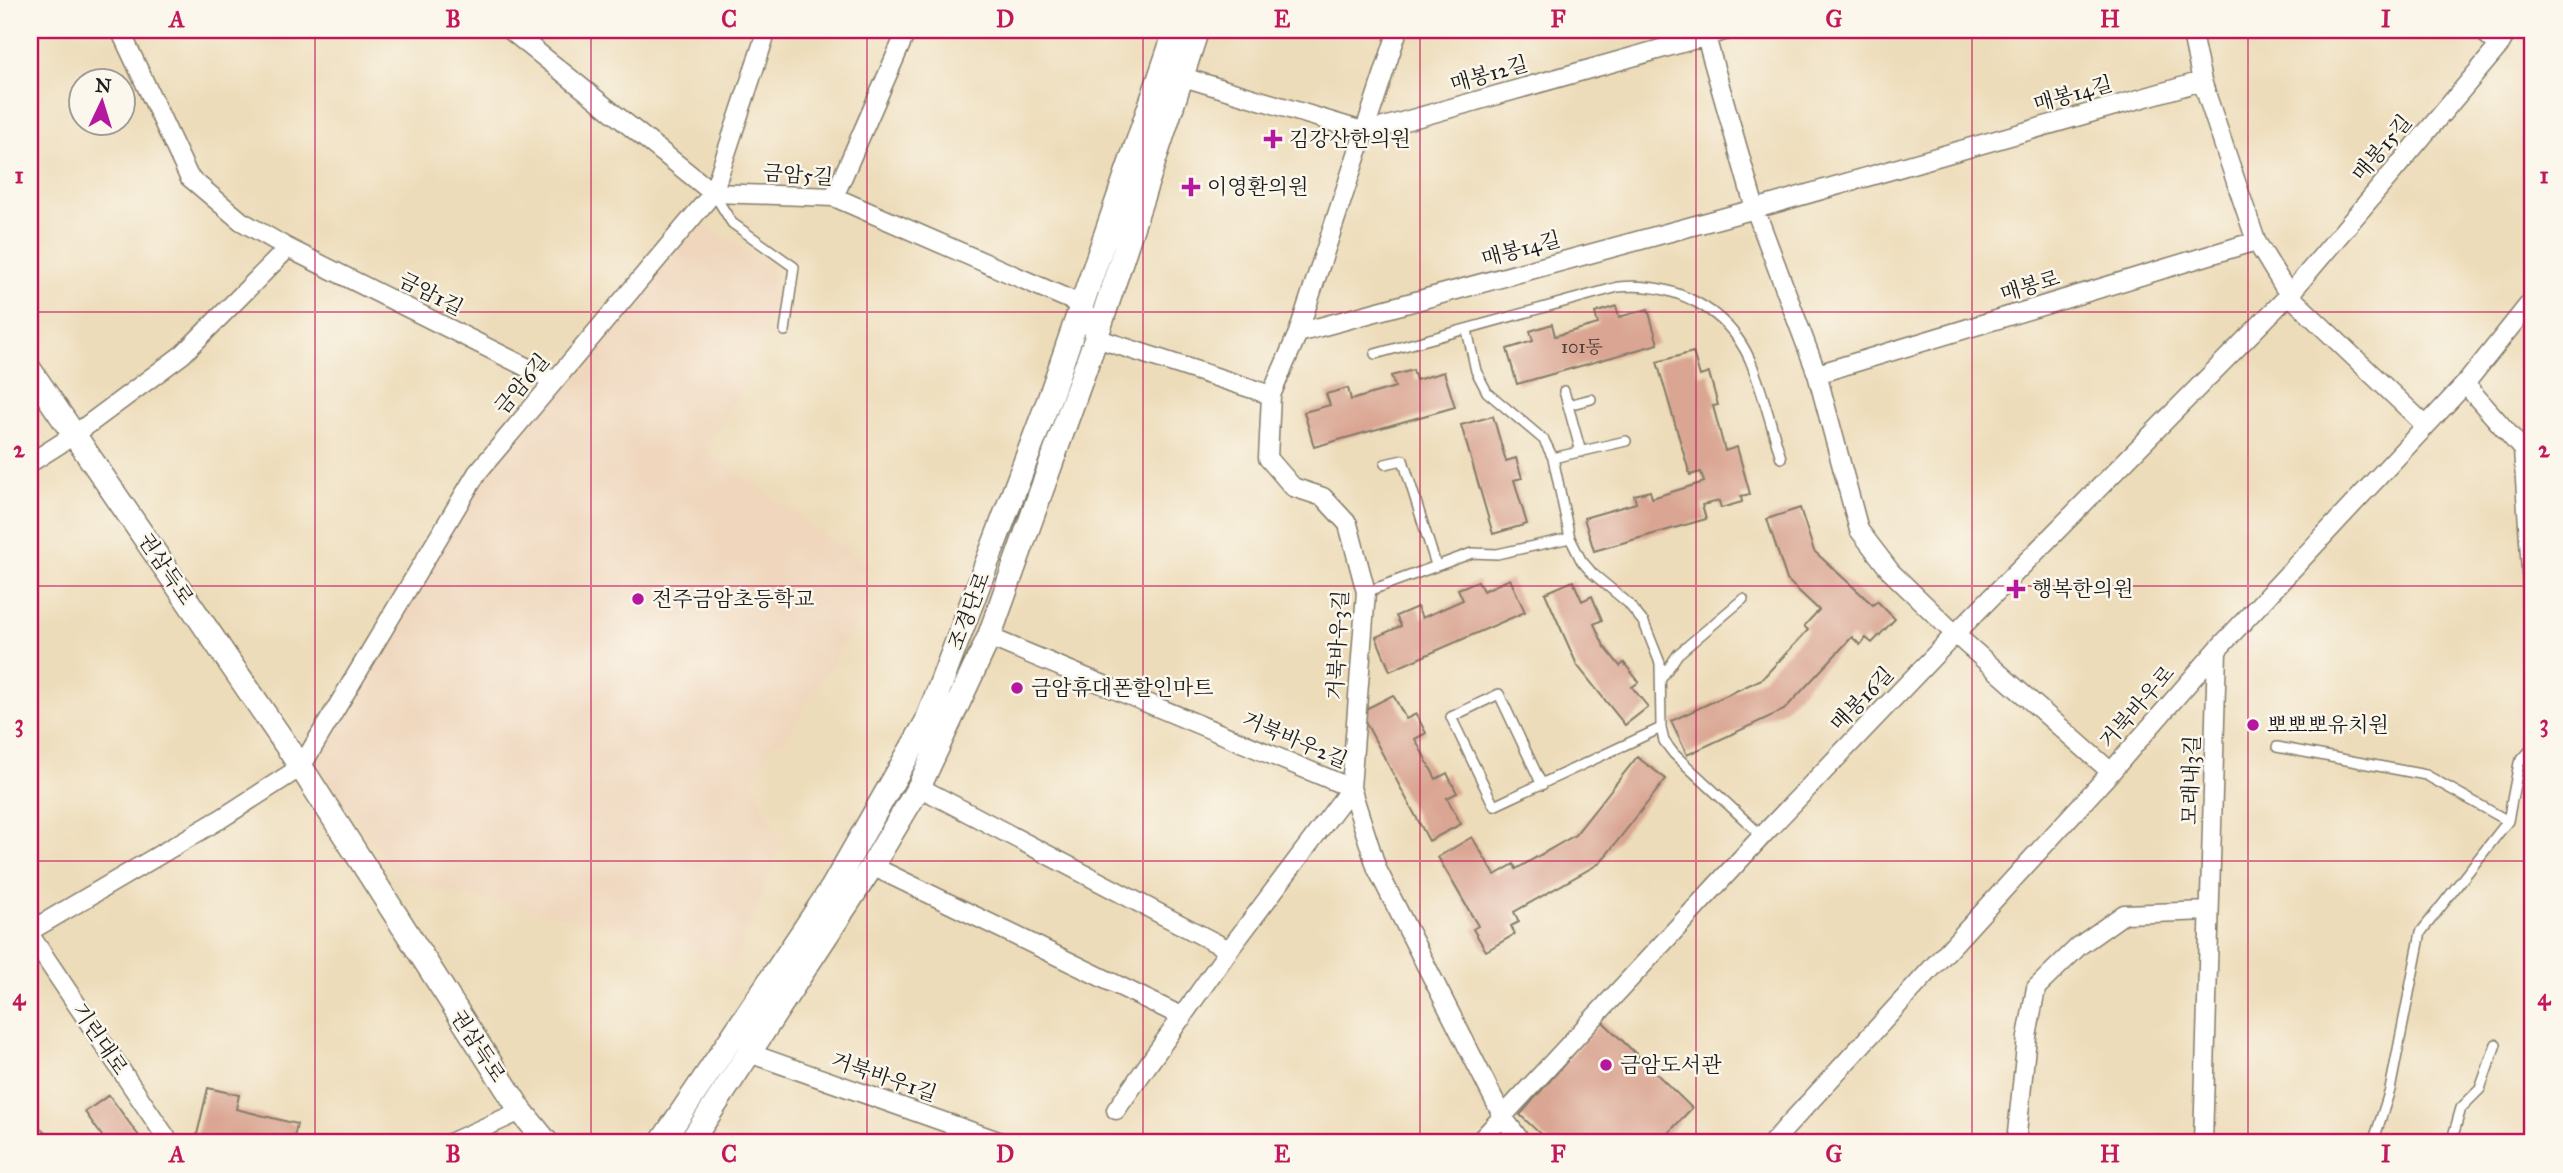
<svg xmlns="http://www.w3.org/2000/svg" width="2563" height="1173" font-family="'IM FELL Great Primer','Noto Serif KR',serif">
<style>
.built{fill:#efd6bc}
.building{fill:#daa693}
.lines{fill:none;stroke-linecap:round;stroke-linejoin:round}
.service-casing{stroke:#847c6a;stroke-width:12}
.minor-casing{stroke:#847c6a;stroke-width:21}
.tertiary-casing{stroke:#847c6a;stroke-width:26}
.service{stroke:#fff;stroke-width:9}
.minor{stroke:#fff;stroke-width:18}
.tertiary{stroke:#fff;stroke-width:23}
.grid{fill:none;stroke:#c2185b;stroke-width:2;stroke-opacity:0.55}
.poi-dot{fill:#b5179e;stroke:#fbf7ec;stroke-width:2.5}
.labels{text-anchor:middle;stroke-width:5;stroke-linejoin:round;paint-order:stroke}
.number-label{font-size:18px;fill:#4c3e3a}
.street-label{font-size:21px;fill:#1c1c1c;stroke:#fbf7ec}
.poi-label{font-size:21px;fill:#1c1c1c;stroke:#fbf7ec;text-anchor:start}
.neatline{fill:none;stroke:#c2185b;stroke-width:2.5}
.grid-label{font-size:23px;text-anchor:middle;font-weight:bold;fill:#c2185b}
</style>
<rect width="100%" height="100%" fill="#fbf7ec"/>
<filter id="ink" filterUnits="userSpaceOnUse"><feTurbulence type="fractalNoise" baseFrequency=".0143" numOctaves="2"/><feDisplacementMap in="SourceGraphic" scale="14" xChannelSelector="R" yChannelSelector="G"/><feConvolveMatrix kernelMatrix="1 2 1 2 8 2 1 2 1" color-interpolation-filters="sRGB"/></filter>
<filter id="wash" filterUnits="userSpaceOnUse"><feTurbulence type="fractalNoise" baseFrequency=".00686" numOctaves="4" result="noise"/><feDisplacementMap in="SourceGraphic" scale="28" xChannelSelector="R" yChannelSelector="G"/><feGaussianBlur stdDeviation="1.57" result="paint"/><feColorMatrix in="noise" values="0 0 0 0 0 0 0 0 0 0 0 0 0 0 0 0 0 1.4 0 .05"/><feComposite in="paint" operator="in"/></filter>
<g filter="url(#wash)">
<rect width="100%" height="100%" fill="#eddcb9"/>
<path class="built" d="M703,224L772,266L778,297L753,354L743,390L708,443L710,454L869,566L860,577L866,587L865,612L783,743L774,742L753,781L782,842L732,969L647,935L430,888L399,878L317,765L475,484L577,359Z"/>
<g id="blocks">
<path class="building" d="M1616,306L1619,317L1648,309L1658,344L1517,384L1507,349L1533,341L1530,331L1552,324L1555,336L1598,324L1595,313Z
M1693,352L1700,376L1709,373L1718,405L1713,406L1725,451L1737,447L1750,494L1741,496L1742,502L1721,508L1719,501L1702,505L1706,519L1594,551L1584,518L1636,503L1634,495L1650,491L1652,498L1704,482L1701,472L1690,475L1657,362Z
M1413,370L1416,380L1444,372L1455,407L1314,447L1304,412L1330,405L1326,394L1348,388L1351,400L1395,387L1391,376Z
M1493,416L1506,461L1516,458L1522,478L1514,480L1527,524L1493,534L1461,425Z
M1800,508L1814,551L1873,605L1877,601L1895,619L1872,643L1866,638L1860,645L1852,637L1784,710L1687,755L1671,721L1762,679L1808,630L1804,626L1819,610L1787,580L1767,519Z
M1510,579L1525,612L1390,671L1376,637L1401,626L1396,616L1417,607L1422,618L1463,600L1458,589L1478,581L1483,591Z
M1573,581L1582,601L1592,596L1602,620L1594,624L1604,646L1620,666L1624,663L1639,682L1632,687L1648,707L1625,725L1577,665L1545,593Z
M1393,695L1406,719L1416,714L1426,733L1415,739L1436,779L1447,773L1457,793L1447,798L1461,824L1429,841L1360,712Z
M1637,757L1666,779L1600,863L1514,912L1519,922L1511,926L1515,934L1486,951L1473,929L1478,926L1438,857L1472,837L1495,875L1514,864L1516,869L1575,835Z
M1602,1021L1692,1108L1659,1143H1550L1520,1115Z
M208,1088L239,1095L236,1109L297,1124L293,1143H195Z
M109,1095L144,1143H107L85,1112Z"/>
</g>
</g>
<g filter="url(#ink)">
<use href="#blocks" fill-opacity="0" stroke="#847c6a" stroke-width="2"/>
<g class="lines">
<g class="service-casing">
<path id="service" d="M714,194L732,223L794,267L785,331
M1467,330L1476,371L1487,392L1544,440L1553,458L1570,538L1581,560L1592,573L1628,603L1644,623L1660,663L1661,728L1664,741L1674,754L1762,836
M1375,354L1618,287C1673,282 1727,308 1750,360C1763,392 1771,425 1781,458
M1564,391L1581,452
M1568,405L1591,399
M1553,458L1626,441
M1385,464L1403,460L1436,565
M1366,592L1472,553L1497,554L1570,538
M1661,679L1678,654L1743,599
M2277,747L2426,775L2508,821
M1542,785L1499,694L1451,717L1494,806L1661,728
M2373,1143L2390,1090L2421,932L2508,821L2519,763L2533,747
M2451,1143L2461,1108L2480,1089L2496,1044"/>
</g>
<g class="minor-casing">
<path id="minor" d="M120,30L189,177L241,221L288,248L554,381
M510,30L713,193L834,197L1082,305L1096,338L1271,395L1268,458L1293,487L1323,497L1348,524L1366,592L1351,788L1377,869L1503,1117L1522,1143
M1704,30L1755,209L1817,374L1859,530L1891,572L1955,634L2111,772
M2191,30L2202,81L2256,241L2289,295L2425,425
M2482,30L2499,46
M1183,77L1366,132L1728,30
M834,197L907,30
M1298,333L1755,209L2202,81
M1817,374L2256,241
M2465,384L2523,450L2533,600
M1271,395L1298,333L1398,30
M30,463L74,435L183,354L288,248
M989,637L1351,788L1229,950L1116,1110
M919,787L1229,950
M872,866L1183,1017
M30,931L222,818L301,767L477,473L713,193L767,30
M30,935L170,1143
M749,1053L1004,1143
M450,1143L521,1111
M1478,1143L1762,836L1955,634L2289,295L2499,46L2508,30
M1772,1143L2111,772L2217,650L2465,384L2533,299
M2016,1143L2027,1037L2036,988L2079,946L2124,914L2209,911
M2203,1143L2217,650"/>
</g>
<g class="tertiary-casing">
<path id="tertiary" d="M30,370L301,767L521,1111L547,1143
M30,1135L38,1143
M661,1143L832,888L926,723L1051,394L1176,30
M690,1143L872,866L919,787L989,637L1096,338L1197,30"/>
</g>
<use href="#service" class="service"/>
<use href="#minor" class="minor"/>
<use href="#tertiary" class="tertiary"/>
</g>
</g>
<path class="grid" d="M315,30V1143M591,30V1143M867,30V1143M1143,30V1143M1420,30V1143M1696,30V1143M1972,30V1143M2248,30V1143M30,312H2533M30,586H2533M30,861H2533"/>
<g class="poi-dot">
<path d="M1269.5 128.5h7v7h7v7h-7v7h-7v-7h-7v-7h7z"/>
<path d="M1187.5 176.5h7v7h7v7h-7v7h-7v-7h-7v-7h7z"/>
<path d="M2012.5 578.5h7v7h7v7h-7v7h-7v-7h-7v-7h7z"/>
<circle cx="638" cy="599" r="7"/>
<circle cx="1017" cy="688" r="7"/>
<circle cx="2253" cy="725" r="7"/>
<circle cx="1606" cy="1065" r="7"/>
</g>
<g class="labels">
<g class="number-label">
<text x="1582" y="353">101동</text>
</g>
<g class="street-label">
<text transform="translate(1489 74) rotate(-16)" y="7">매봉12길</text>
<text transform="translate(2073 94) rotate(-16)" y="7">매봉14길</text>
<text transform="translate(2382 148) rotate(-50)" y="7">매봉15길</text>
<text transform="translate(798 175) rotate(4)" y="7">금암5길</text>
<text transform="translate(1521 249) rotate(-15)" y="7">매봉14길</text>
<text transform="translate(2030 286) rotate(-17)" y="7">매봉로</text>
<text transform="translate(431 294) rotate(27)" y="7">금암1길</text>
<text transform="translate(522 384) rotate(-50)" y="7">금암6길</text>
<text transform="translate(166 569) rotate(56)" y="7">권삼득로</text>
<text transform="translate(969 611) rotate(-69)" y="7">조경단로</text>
<text transform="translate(1338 645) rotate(-87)" y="7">거북바우3길</text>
<text transform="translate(1862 699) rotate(-46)" y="7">매봉16길</text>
<text transform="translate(2137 707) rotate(-49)" y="7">거북바우로</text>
<text transform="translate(1295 740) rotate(23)" y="7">거북바우2길</text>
<text transform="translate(2191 780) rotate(-88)" y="7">모래내3길</text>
<text transform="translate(100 1039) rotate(56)" y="7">기린대로</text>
<text transform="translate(478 1046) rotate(57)" y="7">권삼득로</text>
<text transform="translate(884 1077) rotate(19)" y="7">거북바우1길</text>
</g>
<g class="poi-label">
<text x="1289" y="146">김강산한의원</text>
<text x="1207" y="194">이영환의원</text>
<text x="2032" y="596">행복한의원</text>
<text x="652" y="606">전주금암초등학교</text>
<text x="1031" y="695">금암휴대폰할인마트</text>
<text x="2267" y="732">뽀뽀뽀유치원</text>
<text x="1620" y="1072">금암도서관</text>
</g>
</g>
<rect width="2563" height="1173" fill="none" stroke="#fbf7ec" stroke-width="77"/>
<g transform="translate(102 102) rotate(4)"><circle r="33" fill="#fbf7ec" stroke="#a29f99" stroke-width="2"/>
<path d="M0-5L12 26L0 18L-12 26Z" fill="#b5179e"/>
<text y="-10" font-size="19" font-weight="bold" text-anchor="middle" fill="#1c1c1c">N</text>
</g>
<rect x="38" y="38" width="2486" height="1096" class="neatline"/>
<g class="grid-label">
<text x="177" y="27">A</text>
<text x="453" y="27">B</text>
<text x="729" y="27">C</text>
<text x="1005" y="27">D</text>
<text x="1282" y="27">E</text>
<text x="1558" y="27">F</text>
<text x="1834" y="27">G</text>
<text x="2110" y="27">H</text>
<text x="2386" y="27">I</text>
<text x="19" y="183">1</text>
<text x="2544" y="183">1</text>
<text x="19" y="457">2</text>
<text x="2544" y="457">2</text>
<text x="19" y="731">3</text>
<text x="2544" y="731">3</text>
<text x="19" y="1005">4</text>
<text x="2544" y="1005">4</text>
<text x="177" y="1162">A</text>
<text x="453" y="1162">B</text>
<text x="729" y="1162">C</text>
<text x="1005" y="1162">D</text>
<text x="1282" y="1162">E</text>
<text x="1558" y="1162">F</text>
<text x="1834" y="1162">G</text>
<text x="2110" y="1162">H</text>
<text x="2386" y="1162">I</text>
</g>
</svg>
